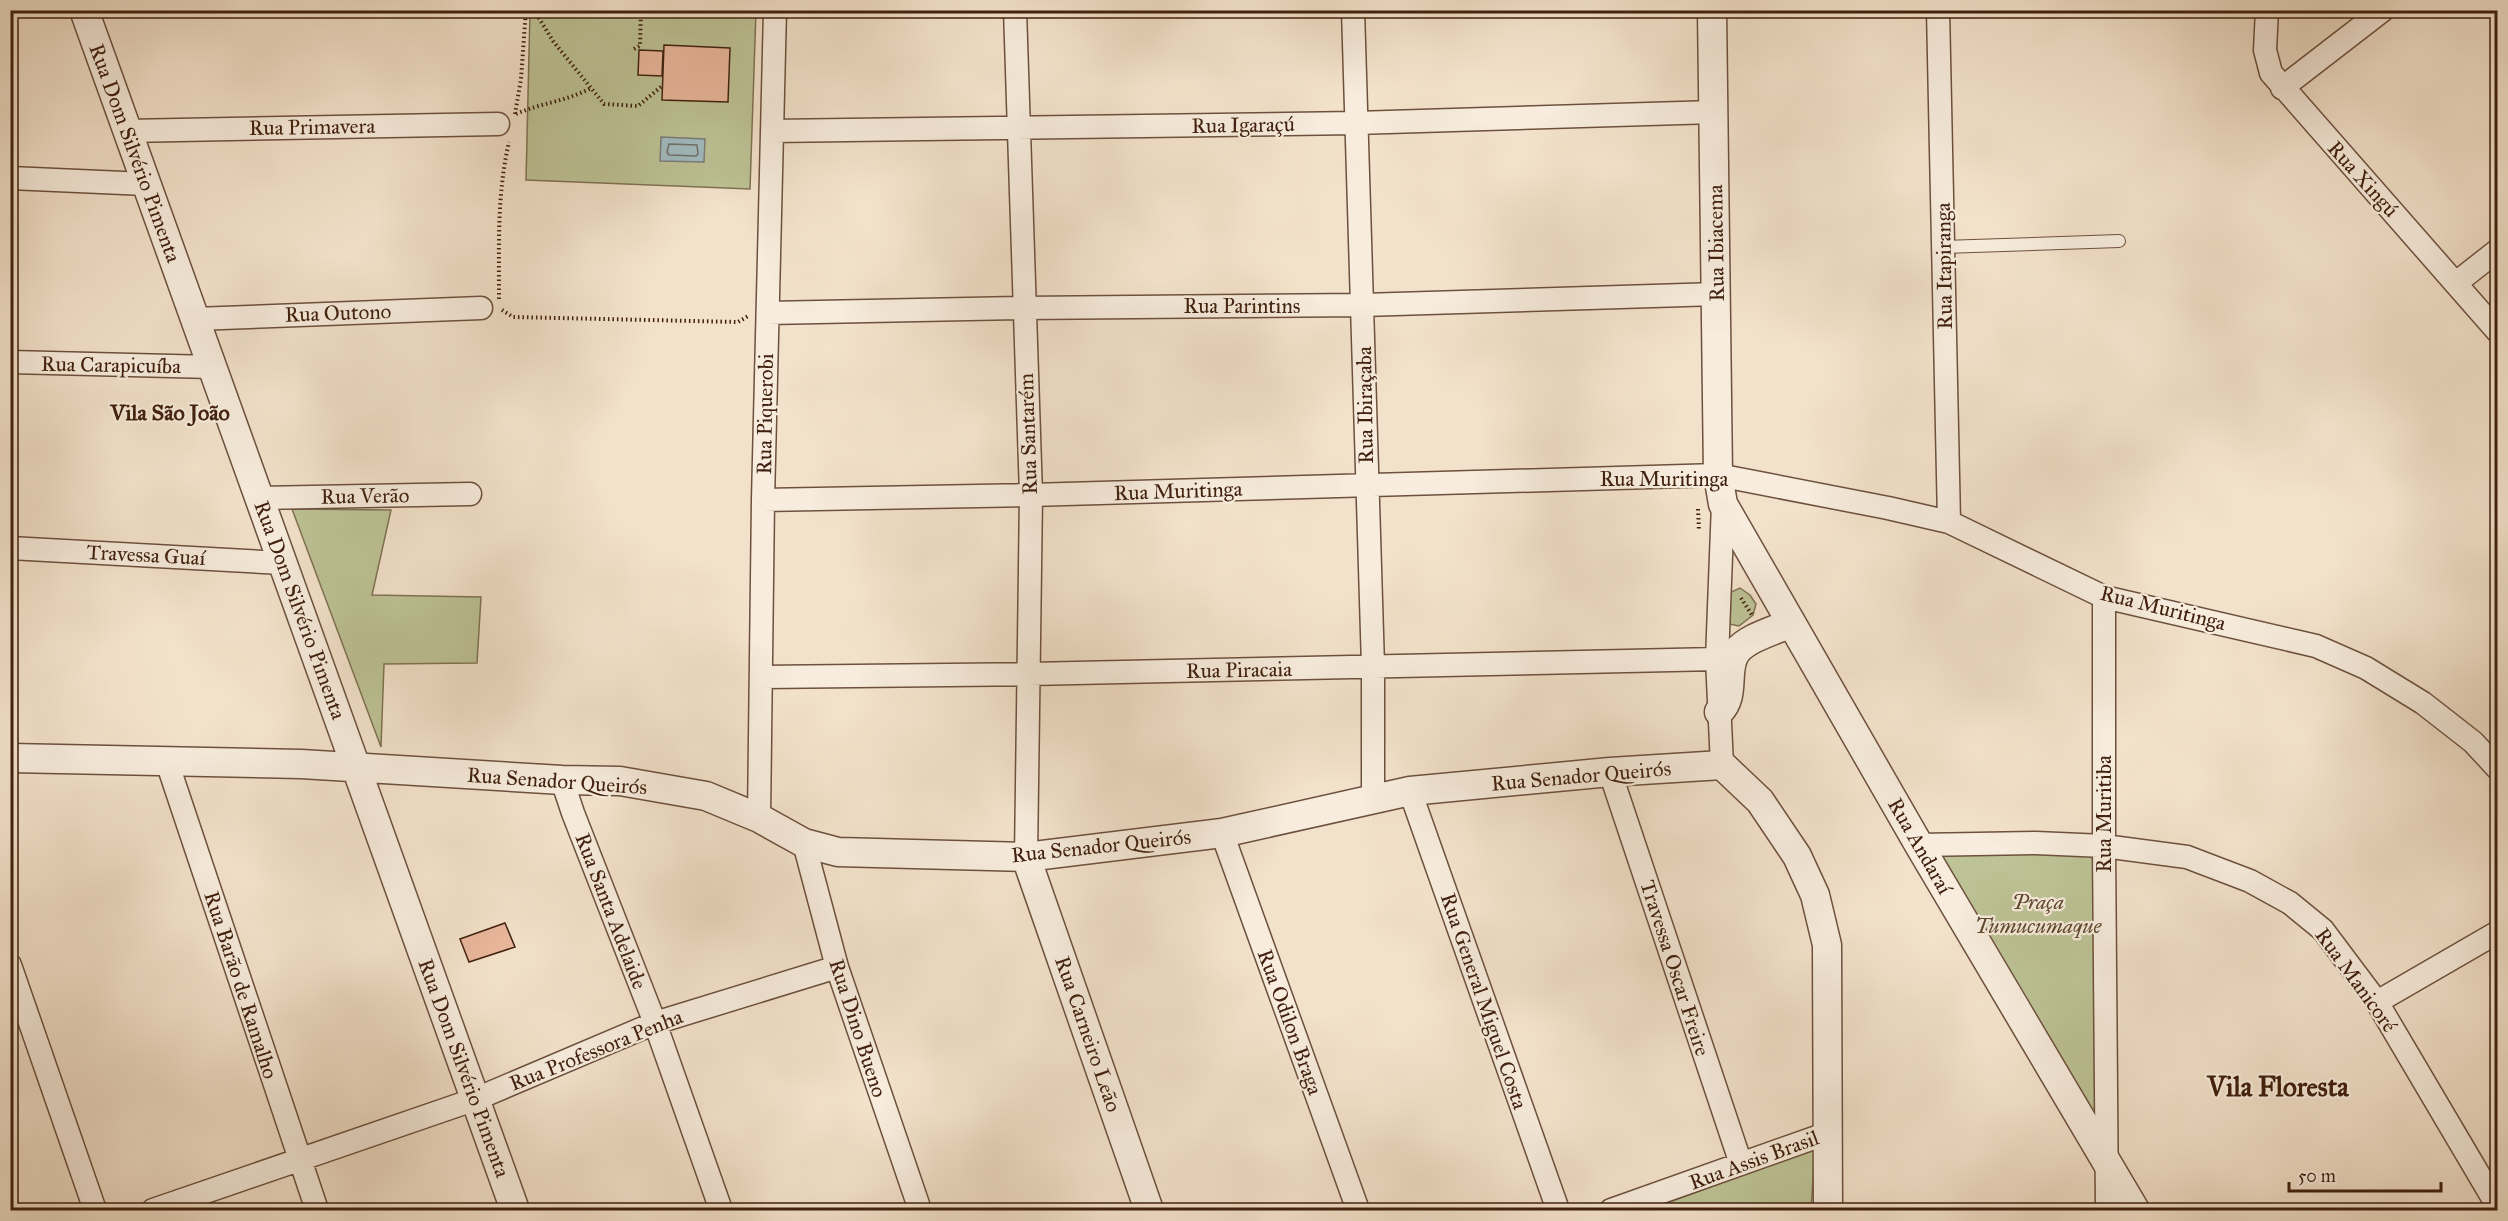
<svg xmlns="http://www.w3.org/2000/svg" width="2508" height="1221" font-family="'IM FELL Great Primer',serif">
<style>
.green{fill:#bdc396;stroke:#7e7252;stroke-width:1.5}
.water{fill:#a0bbc1;stroke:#7a7d79;stroke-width:1.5}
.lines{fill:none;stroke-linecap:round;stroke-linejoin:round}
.shore{stroke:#706e68;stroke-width:1.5}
.building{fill:#eab89d;stroke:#40200e;stroke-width:1.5}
.service-casing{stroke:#6d503d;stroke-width:14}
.minor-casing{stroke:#6d503d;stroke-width:25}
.tertiary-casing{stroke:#6d503d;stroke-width:31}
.path{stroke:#40200e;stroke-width:4;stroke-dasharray:1.5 3;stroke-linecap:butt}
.service{stroke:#f7ecdd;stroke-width:12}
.minor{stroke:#f7ecdd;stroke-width:22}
.tertiary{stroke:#f7ecdd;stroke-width:28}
.labels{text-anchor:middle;stroke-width:4.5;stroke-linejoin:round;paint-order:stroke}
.street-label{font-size:21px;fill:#40200e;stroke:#f7ecdd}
.park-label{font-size:21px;font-style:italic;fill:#5f4930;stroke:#f7ecdd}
.neighbourhood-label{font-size:22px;font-weight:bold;fill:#40200e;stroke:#f7ecdd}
.district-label{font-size:27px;font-weight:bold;fill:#40200e;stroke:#f7ecdd}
</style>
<rect width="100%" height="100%" fill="#f3e2cb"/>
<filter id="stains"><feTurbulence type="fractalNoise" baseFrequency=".00333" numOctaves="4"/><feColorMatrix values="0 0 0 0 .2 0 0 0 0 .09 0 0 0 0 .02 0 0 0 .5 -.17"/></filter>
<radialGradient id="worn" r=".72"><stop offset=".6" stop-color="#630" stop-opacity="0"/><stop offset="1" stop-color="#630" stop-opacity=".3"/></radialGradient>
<path class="green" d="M530,11H756L750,189L526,180Z
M292,509L391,510L372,595L481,597L477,663L384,664L381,747Z
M1740,588L1750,595L1756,604L1753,615L1739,626L1729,624V593Z
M1937,854H2095L2098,1141Z
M1815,1149L1811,1210H1659L1658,1206Z"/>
<path class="water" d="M661,137L705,139L704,162L660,161Z"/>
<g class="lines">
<path class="shore" d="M669,144L697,145L698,154L696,156L669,155L667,152Z"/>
</g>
<path class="building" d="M664,45L730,48L728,102L662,100Z
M639,50L663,51L662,76L638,75Z
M505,923L515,947L469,962L460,939Z"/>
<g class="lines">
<g class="service-casing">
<path id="service" d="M1943,247L2119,241"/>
</g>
<g class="minor-casing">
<path id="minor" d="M1015,10L1031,495L1026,857
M1353,10L1373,666V799
M1938,10L1949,522
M2267,10L2265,50L2271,73L2498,332
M2282,88L2383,10
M127,131L498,124
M772,131L1356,123L1714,112
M10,178L146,184
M2456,283L2498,250
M768,313L1024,308L1363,305L1717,294
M195,319L481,308
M10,362L212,367
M259,498L470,494
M763,500L1031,495L1718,475L1888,508L1949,522L2104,597L2316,646L2366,668L2423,703L2473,742L2498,769
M10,548L282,563
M2104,597V846L2107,1210
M761,677L1030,674L1717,659
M166,759L317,1210
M1722,765L1717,659L1723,504
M1610,772L1741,1164
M562,780L573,813L655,1023L721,1210
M1410,791L1558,1210
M759,818L763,500L775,10
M1222,833L1358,1210
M804,843L837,967L920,1210
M1919,845L2036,843L2104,846L2187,857L2250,881L2290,903L2323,930L2377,1002L2498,1207
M10,965L95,1210
M2377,1002L2498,932
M153,1210L476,1099L655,1023L837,967
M1611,1210L1828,1133"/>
</g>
<g class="tertiary-casing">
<path id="tertiary" d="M84,10L515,1210
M1712,10L1718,475L1723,504L1919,845L2135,1210
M1719,712C1737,695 1723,668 1737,651C1749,637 1774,631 1791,623
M10,758L301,764L562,780L620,781L706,796L759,818L804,843L838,852L1026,857L1222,833L1410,791L1610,772L1722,765L1760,801L1797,856L1815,895L1827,945L1828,1210
M1026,857L1149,1210"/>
</g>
<path class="path" d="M534,10L553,41L604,104L638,106L662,86
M634,49L640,46L641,10
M515,114L521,79L526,10
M516,114C541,103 567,101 591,88
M499,299C499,246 497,193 509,142
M502,310L513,317L738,322L748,316
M1698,509L1699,531
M1741,598L1752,615"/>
<use href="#service" class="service"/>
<use href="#minor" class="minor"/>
<use href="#tertiary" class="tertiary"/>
</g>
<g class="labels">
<g class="street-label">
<text transform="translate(1243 125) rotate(-1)" y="7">Rua Igaraçú</text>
<text transform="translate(312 127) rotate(-1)" y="7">Rua Primavera</text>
<text transform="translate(135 153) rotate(70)" y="7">Rua Dom Silvério Pimenta</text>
<text transform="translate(2363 179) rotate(48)" y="7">Rua Xingú</text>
<text transform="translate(1716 243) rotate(-91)" y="7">Rua Ibiacema</text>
<text transform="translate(1944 266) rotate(-91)" y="7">Rua Itapiranga</text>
<text x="1242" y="313">Rua Parintins</text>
<text transform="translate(338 313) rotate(-2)" y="7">Rua Outono</text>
<text transform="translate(111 365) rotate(1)" y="7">Rua Carapicuíba</text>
<text transform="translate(1365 405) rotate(-91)" y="7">Rua Ibiraçaba</text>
<text transform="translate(765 414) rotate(-89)" y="7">Rua Piquerobi</text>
<text transform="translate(1028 434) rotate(-92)" y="7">Rua Santarém</text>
<text x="1664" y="486">Rua Muritinga</text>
<text transform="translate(1178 491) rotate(-2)" y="7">Rua Muritinga</text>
<text transform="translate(365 496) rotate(-1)" y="7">Rua Verão</text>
<text transform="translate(146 555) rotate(3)" y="7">Travessa Guaí</text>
<text transform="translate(2163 608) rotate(14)" y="7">Rua Muritinga</text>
<text transform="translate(300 610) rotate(70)" y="7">Rua Dom Silvério Pimenta</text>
<text transform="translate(1239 670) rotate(-1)" y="7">Rua Piracaia</text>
<text transform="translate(1581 776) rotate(-5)" y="7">Rua Senador Queirós</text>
<text transform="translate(557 781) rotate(4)" y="7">Rua Senador Queirós</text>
<text transform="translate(2104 814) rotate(-90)" y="7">Rua Muritiba</text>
<text transform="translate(1101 846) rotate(-6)" y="7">Rua Senador Queirós</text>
<text transform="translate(1920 846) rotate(60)" y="7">Rua Andaraí</text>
<text transform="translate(611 911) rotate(69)" y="7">Rua Santa Adelaide</text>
<text transform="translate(1675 968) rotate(72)" y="7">Travessa Oscar Freire</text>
<text transform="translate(2356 980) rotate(54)" y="7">Rua Manicoré</text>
<text transform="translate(241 985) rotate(72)" y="7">Rua Barão de Ramalho</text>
<text transform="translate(1484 1001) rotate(71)" y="7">Rua General Miguel Costa</text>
<text transform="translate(1290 1022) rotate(70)" y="7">Rua Odilon Braga</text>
<text transform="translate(858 1028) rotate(72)" y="7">Rua Dino Bueno</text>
<text transform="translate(1088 1034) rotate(71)" y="7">Rua Carneiro Leão</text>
<text transform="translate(596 1050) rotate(-22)" y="7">Rua Professora Penha</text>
<text transform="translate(464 1068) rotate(70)" y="7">Rua Dom Silvério Pimenta</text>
<text transform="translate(1754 1160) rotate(-20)" y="7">Rua Assis Brasil</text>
</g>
<g class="park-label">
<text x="2038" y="909">Praça<tspan x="2038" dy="24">Tumucumaque</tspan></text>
</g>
<g class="neighbourhood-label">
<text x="170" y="420">Vila São João</text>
</g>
<g class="district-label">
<text x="2278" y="1096">Vila Floresta</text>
</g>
</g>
<rect width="2508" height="1221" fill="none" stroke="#f3e2cb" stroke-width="36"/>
<rect x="12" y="12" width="2484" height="1197" fill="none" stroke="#40200e" stroke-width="3"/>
<rect x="18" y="18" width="2472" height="1185" fill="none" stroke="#40200e" stroke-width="1.5"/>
<path d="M2289 1182v9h152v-9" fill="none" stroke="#40200e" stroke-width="3"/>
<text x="2298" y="1182" font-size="18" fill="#40200e" stroke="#f7ecdd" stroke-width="4.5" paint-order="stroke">50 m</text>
<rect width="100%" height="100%" filter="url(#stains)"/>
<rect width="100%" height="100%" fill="url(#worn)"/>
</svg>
